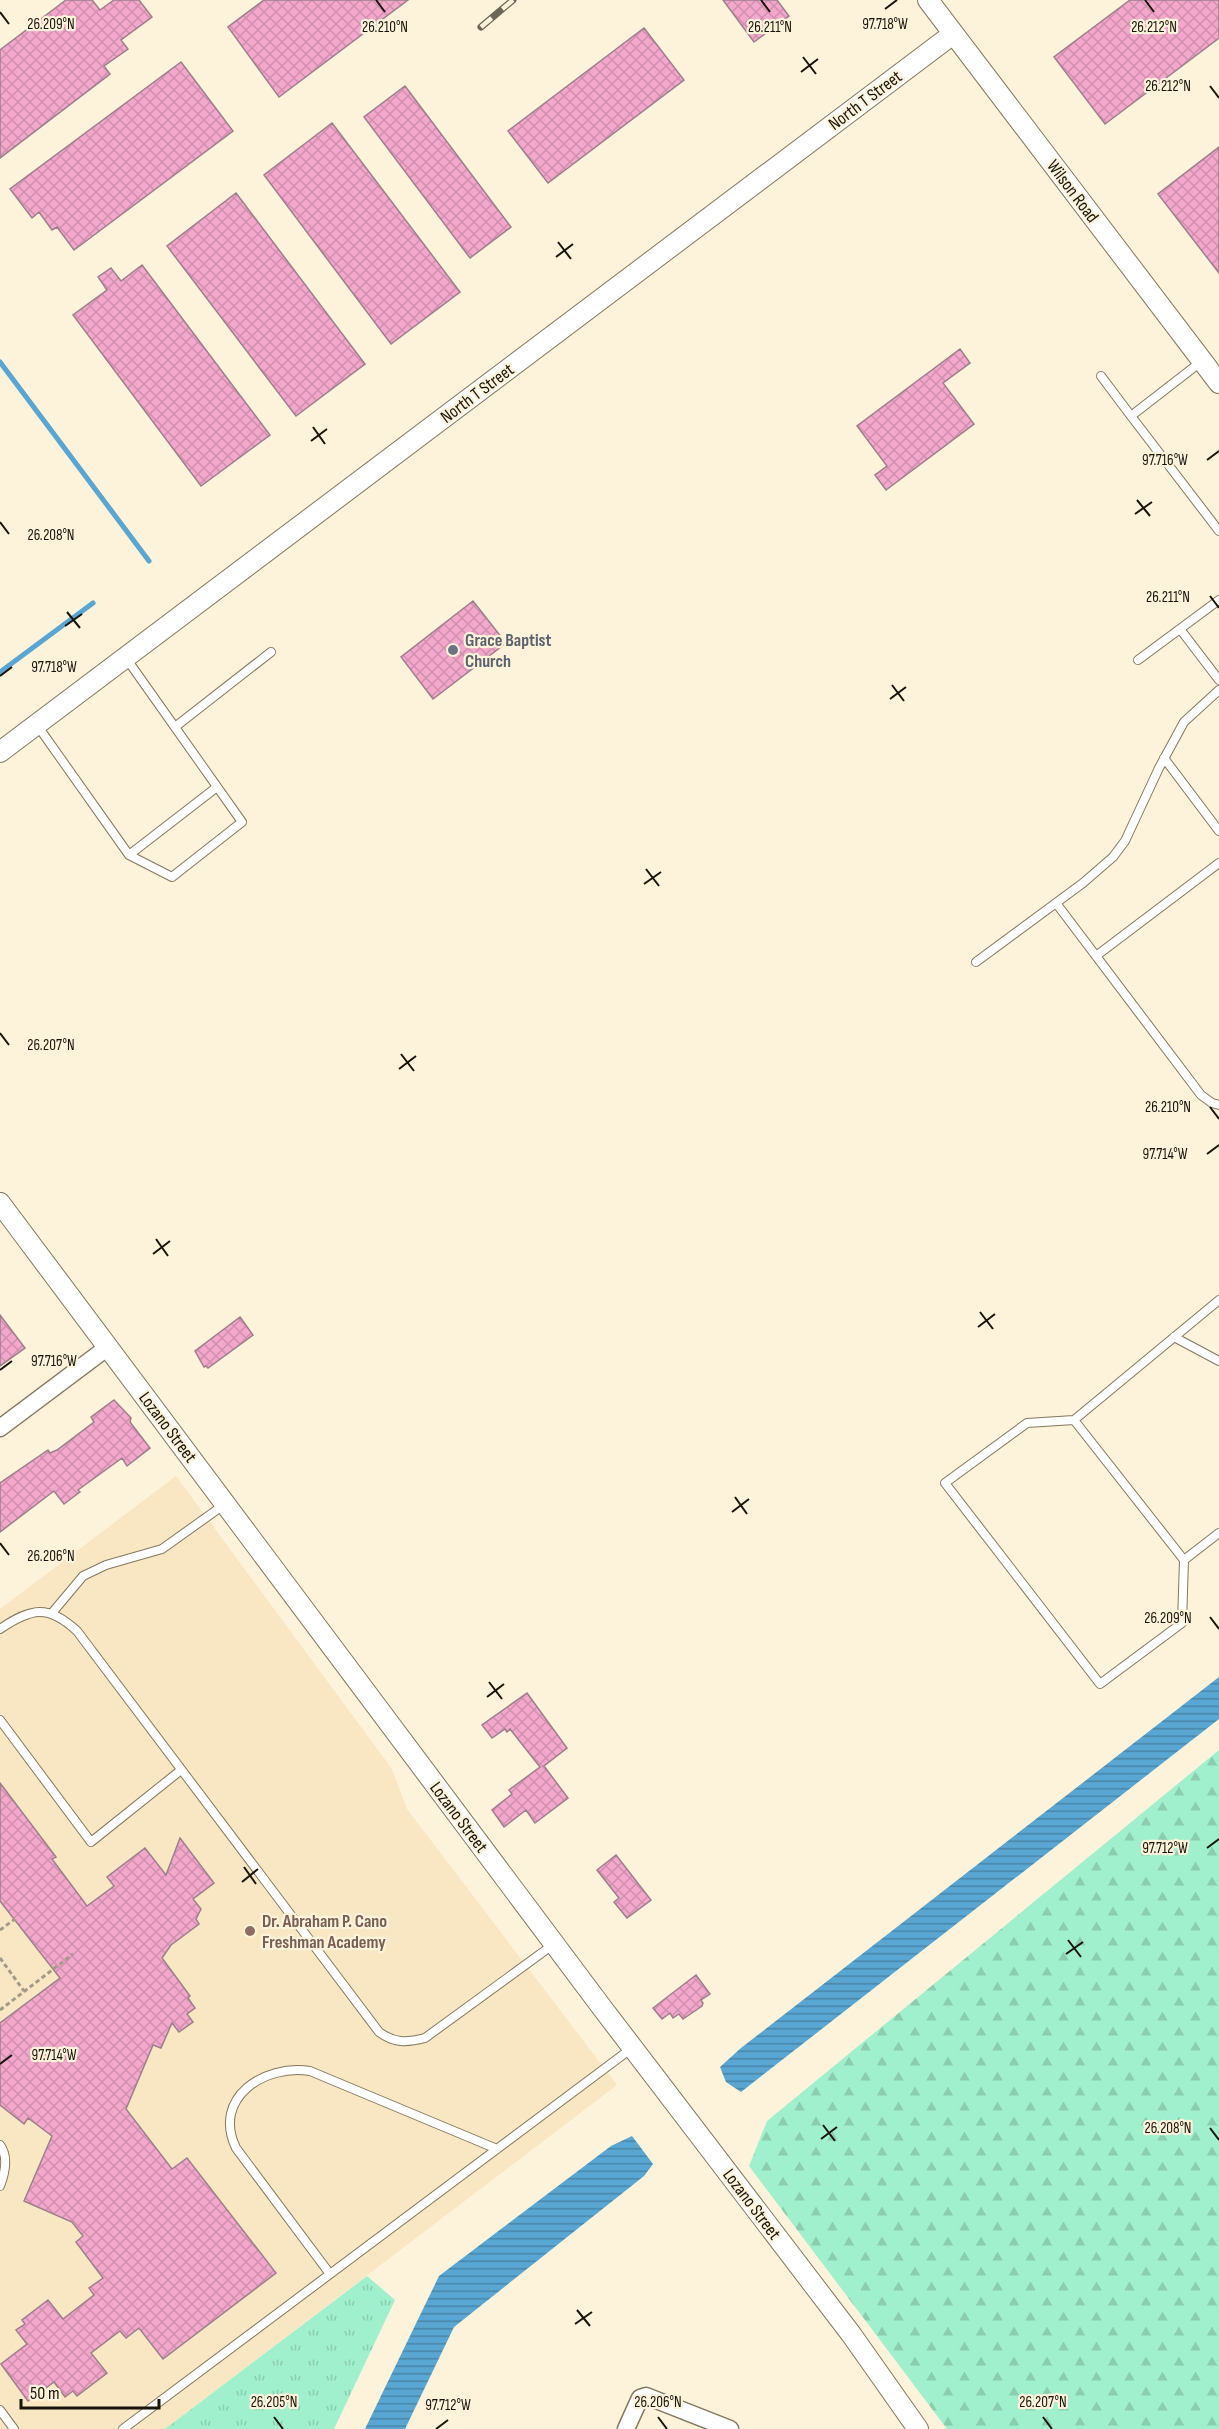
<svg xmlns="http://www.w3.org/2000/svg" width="1219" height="2429" font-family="'Sofia Sans Condensed',sans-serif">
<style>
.built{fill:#f8e7c2}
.grass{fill:url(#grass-tufts)}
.forest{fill:url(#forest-firs)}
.water{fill:url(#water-rules)}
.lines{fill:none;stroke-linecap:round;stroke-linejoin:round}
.stream{stroke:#58a6d1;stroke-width:5}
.building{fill:url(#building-cross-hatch);stroke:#9d7f8c;stroke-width:1.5}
.service-casing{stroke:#84785e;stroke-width:10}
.minor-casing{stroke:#84785e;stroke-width:19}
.tertiary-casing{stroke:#84785e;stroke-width:22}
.path{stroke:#a39a88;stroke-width:3;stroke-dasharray:4.5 3;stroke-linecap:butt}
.service{stroke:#fff;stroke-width:8}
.minor{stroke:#fff;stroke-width:16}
.tertiary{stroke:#fff;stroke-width:20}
.rail-casing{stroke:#6d6556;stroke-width:7}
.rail{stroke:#fdf2da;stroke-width:4.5;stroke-dasharray:14;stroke-linecap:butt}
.ticks{fill:none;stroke:#19140a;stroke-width:2}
.worship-dot{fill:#6b7280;stroke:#fdf2da;stroke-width:2}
.education-dot{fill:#8d6e63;stroke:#fdf2da;stroke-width:2}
.labels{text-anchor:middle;stroke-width:4.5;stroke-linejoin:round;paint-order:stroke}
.street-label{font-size:18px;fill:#19140a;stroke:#fdf2da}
.worship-label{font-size:18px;font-weight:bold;fill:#5b616d;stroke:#fdf2da;text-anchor:start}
.education-label{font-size:18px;font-weight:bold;fill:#785e54;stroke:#fdf2da;text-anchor:start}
.ticks-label{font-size:15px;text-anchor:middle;fill:#19140a;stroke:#fdf2da;stroke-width:4.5;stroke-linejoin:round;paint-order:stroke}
</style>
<defs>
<pattern id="grass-tufts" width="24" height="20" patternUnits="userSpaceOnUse" patternTransform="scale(1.5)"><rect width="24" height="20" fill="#a1f0cd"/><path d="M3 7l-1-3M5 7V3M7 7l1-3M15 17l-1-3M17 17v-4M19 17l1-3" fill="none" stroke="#8acdaf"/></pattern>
<pattern id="forest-firs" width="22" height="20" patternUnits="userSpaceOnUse" patternTransform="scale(1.5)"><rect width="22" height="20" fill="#a1f0cd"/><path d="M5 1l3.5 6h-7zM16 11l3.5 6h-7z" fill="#8acdaf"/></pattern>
<pattern id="water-rules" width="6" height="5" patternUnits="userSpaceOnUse" patternTransform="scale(1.5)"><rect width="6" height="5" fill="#58a6d1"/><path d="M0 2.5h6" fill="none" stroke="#4886a8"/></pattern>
<pattern id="building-cross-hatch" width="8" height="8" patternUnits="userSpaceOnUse" patternTransform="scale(1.5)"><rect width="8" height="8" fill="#f3a7cb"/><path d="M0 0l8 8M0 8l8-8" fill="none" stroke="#d08fad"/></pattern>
</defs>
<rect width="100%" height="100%" fill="#fdf2da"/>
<path class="built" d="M176,1476L392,1769L407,1809L617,2085L165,2429H0V1609Z"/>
<path class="grass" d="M367,2276L395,2300L334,2429H165Z"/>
<path class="forest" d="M1219,1750V2429H947L749,2166L767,2121Z"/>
<path class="water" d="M1219,1677V1719L741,2092L726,2082L720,2067L741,2048Z
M632,2136L653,2164L644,2176L454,2327L405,2429H365L439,2276L611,2146Z"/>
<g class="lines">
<path class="stream" d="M0,362L149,561
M0,672L93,603"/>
</g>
<path class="building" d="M66,0H92L100,10L114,0H139L152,17L121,40L128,49L104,66L110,74L0,158V50Z
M264,0H408L279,97L228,27Z
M723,0H777L789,16L754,42Z
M1130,0H1219V38L1105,124L1054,57Z
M644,28L684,80L548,183L508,131Z
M181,62L233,131L74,250L57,227L52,230L39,212L32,218L10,189Z
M405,86L511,227L470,258L364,117Z
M332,123L460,292L391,344L264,175Z
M1219,147V273L1158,194Z
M236,193L365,364L296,416L167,246Z
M142,265L270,435L201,486L73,315L107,290L98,277L111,268L121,281Z
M960,349L970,363L943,383L974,424L886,490L875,475L887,466L857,426Z
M473,601L506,643L433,699L401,657Z
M0,1315L25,1348L0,1366Z
M240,1317L253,1335L208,1368L206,1366L204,1367L195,1351Z
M114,1400L131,1418L130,1422L150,1448L127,1466L122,1458L78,1490L80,1492L64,1504L54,1491L0,1532V1483L48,1450L50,1453L57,1450L94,1422L91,1417Z
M527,1693L567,1748L544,1766L568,1798L535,1823L526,1810L504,1827L492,1810L512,1794L509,1790L540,1767L510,1729L507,1732L505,1729L492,1738L482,1725Z
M0,1783L56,1857L52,1859L87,1906L114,1886L107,1877L145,1848L166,1875L180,1838L214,1883L193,1899L201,1909L196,1919L199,1924L171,1945L162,1958L190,1996L188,1998L195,2008L187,2014L193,2022L179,2032L172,2023L161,2048L153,2045L126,2109L172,2169L187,2158L276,2273L163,2359L139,2328L126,2338L120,2331L91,2353L107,2373L77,2396L73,2391L65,2397L54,2382L28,2401L1,2364L27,2344L16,2330L25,2324L22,2320L48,2300L63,2319L94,2295L89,2288L103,2278L76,2242L83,2236L72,2222L24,2201L52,2136L28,2118L24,2124L0,2105V2023L60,1978L0,1901Z
M616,1855L651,1900L627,1918L614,1902L619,1898L597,1870Z
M696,1975L710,1994L701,2000L703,2003L702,2006L683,2019L679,2014L673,2018L670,2013L662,2019L653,2008Z"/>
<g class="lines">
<g class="service-casing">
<path id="service" d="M1101,376L1131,416L1202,361
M1131,416L1219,531
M1180,629L1219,680
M1138,660L1219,600
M37,725L129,855L172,877L242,822L126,658
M175,727L271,652
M1164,758L1219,831
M129,855L217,787
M1056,903L1201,1095L1212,1103L1219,1105
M1096,956L1219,863
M976,962L1083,883L1113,857L1125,841L1159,768L1184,722L1219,690
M1219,1300L1074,1420L1184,1560L1219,1533
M1174,1337L1219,1361
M1074,1420L1027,1423L945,1483L1100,1684L1182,1623L1184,1560
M52,1613L83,1576L106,1565L162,1549L225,1504
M0,1629C31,1608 48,1604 77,1631L379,2032C394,2043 406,2043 425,2038L554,1944
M0,1720L91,1842L181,1770
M0,2145C9,2157 5,2173 0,2186
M330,2274L236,2148C212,2098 264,2064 310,2071L497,2149
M0,2410L14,2429
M123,2429L632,2048"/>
</g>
<g class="minor-casing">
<path id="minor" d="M0,1428L108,1347
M626,2429L640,2398L646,2396L730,2429"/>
</g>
<g class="tertiary-casing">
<path id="tertiary" d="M928,0L1219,383
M0,752L953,34
M0,1203L600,2005L851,2334L918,2429"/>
</g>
<path class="path" d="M0,1930L15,1919
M0,1958L24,1991
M0,2010L73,1954"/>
<use href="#service" class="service"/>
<use href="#minor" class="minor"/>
<use href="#tertiary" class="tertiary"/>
<g class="rail-casing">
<path id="rail" d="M481,27L513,0"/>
</g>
<use href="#rail" class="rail"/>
</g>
<path class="ticks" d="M376,0L385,12M761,0L770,12M1145,0L1154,12M885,9L897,0M0,12L9,24M803,57L816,74M801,72L818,59M1210,86L1219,98M558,242L571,259M556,257L573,244M313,427L325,444M311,441L327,429M1207,460L1219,451M1137,500L1150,516M1135,514L1152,502M0,522L9,534M1210,596L1219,608M67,612L80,628M65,626L82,614M0,676L12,667M892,685L904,701M890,699L906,687M646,869L659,886M644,884L661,872M0,1033L9,1045M401,1054L414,1071M399,1069L416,1056M1210,1107L1219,1119M1207,1154L1219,1145M156,1239L168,1256M153,1254L170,1241M980,1312L993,1329M978,1327L995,1314M0,1370L12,1361M735,1497L747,1514M732,1512L749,1499M0,1543L9,1555M1210,1617L1219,1629M489,1682L502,1699M487,1697L504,1684M1207,1848L1219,1839M244,1867L256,1884M242,1882L258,1869M1068,1940L1081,1957M1066,1954L1083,1942M0,2064L12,2055M823,2125L835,2141M1210,2128L1219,2140M821,2139L837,2127M577,2310L590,2326M575,2324L592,2312M274,2417L283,2429M658,2417L667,2429M1043,2417L1052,2429M436,2429L448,2420"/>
<circle class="worship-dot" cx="453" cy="650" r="6"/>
<circle class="education-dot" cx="250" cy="1931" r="6"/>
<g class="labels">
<g class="street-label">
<text transform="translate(865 100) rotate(-37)" y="6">North T Street</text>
<text transform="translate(1073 191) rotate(53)" y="6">Wilson Road</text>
<text transform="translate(477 393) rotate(-37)" y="6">North T Street</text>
<text transform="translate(168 1427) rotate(53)" y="6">Lozano Street</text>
<text transform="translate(459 1817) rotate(53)" y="6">Lozano Street</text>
<text transform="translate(752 2204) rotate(53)" y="6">Lozano Street</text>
</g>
<g class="worship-label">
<text x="465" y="646">Grace Baptist<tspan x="465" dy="21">Church</tspan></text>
</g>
<g class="education-label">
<text x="262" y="1927">Dr. Abraham P. Cano<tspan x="262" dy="21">Freshman Academy</tspan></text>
</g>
</g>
<g class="ticks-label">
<text x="51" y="29">26.209°N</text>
<text x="885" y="29">97.718°W</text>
<text x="385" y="32">26.210°N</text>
<text x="770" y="32">26.211°N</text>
<text x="1154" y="32">26.212°N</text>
<text x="1168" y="91">26.212°N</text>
<text x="1165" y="465">97.716°W</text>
<text x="51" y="540">26.208°N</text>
<text x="1168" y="602">26.211°N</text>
<text x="54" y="672">97.718°W</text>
<text x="51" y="1050">26.207°N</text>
<text x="1168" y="1112">26.210°N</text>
<text x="1165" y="1159">97.714°W</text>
<text x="54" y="1366">97.716°W</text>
<text x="51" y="1561">26.206°N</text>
<text x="1168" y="1623">26.209°N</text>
<text x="1165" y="1853">97.712°W</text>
<text x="54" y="2060">97.714°W</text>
<text x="1168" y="2133">26.208°N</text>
<text x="274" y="2407">26.205°N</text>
<text x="658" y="2407">26.206°N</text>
<text x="1043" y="2407">26.207°N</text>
<text x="448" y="2410">97.712°W</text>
</g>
<path d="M21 2399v9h138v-9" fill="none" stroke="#19140a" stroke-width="3"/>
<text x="30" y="2399" font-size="18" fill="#19140a" stroke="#fdf2da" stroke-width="4.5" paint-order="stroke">50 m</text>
</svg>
